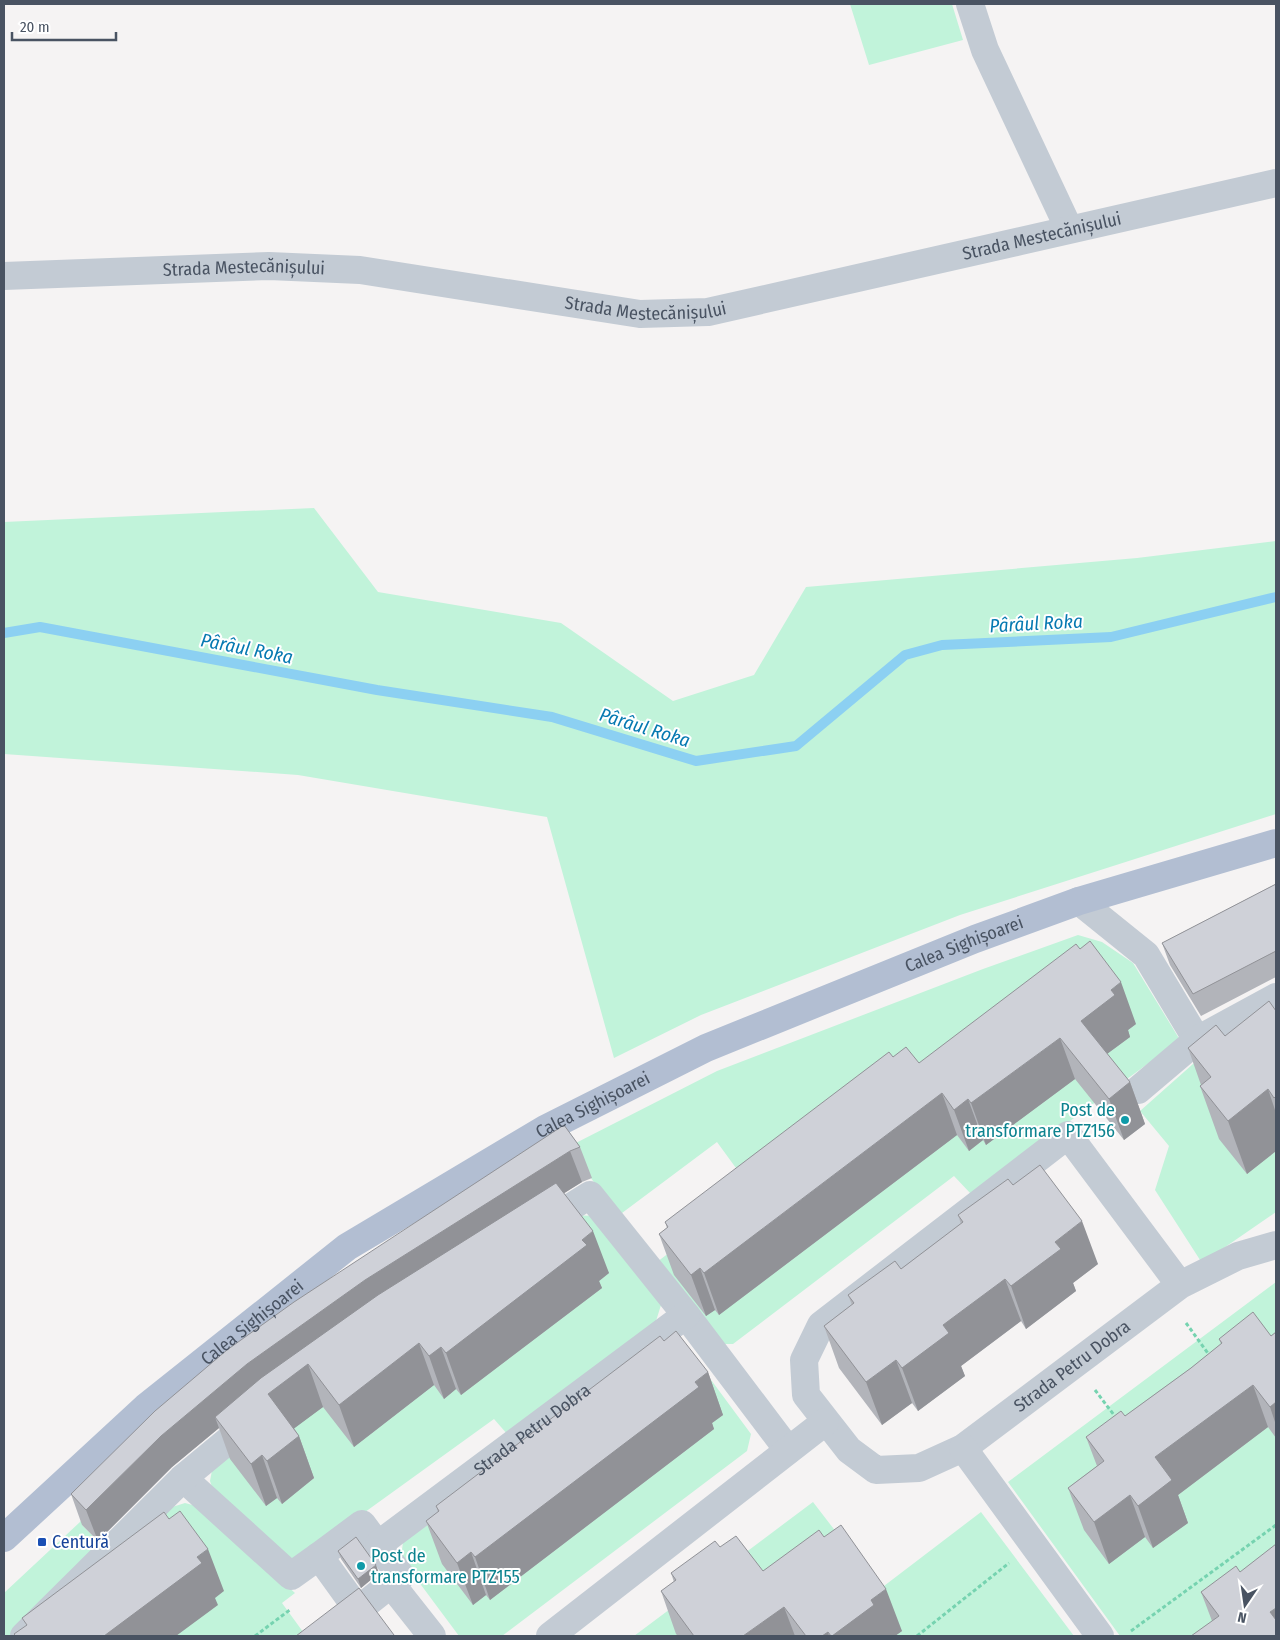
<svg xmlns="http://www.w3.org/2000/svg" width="1280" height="1640" font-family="'Fira Sans Condensed',sans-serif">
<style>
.green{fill:#c1f3da}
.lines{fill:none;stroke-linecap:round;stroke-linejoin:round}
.stream{stroke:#8cd0f2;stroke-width:10}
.path{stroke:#76d3b0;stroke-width:3;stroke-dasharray:4 2.5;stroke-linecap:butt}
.minor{stroke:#c3cbd4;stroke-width:28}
.major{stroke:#b2bed2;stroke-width:28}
.wall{fill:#b2b4ba}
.shaded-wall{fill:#919297}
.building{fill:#cfd1d8;stroke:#919297}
.culture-dot{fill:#0f9aa8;stroke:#fff;stroke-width:2}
.transit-dot{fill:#1a4fb4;stroke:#fff;stroke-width:2}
.labels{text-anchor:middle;stroke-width:4;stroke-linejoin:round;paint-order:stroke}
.street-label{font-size:18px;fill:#495362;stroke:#fff}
.culture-label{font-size:18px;fill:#0d838f;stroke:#fff;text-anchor:end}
.transit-label{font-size:18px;fill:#164399;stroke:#fff;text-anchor:start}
.water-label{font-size:19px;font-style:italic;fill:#0679b1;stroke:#fff}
</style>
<rect width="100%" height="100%" fill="#f5f3f3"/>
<path class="green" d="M850,4H952L963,40L869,65Z
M314,508L378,592L561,623L673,701L754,675L806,587L1137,558L1276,541V814L960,915L701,1015L614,1058L547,817L298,775L4,754V522Z
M1078,935L1102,942L1133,963L1180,1040L971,1194L954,1176L733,1344H720L657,1262L752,1190L717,1142L618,1216L576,1157L82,1525L101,1544L9,1636H4V1593L80,1522L94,1500L566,1148L717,1071L983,969Z
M1276,1018V1212L1202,1263L1155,1190L1169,1146L1140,1111L1211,1048Z
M575,1215L594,1216L661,1305L656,1321L508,1435L494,1419L293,1564L214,1493L210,1481L213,1465Z
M1276,1282V1636H1120L1008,1482Z
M686,1346L751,1434L747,1451L502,1636H459L401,1558L403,1542Z
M813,1502L880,1589L981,1512L1074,1636H634Z
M185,1503L200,1507L295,1593L282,1603L306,1636H38L169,1508Z"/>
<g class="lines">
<path class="stream" d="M4,633L40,627L377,690L552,717L696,761L796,746L905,655L942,645L1111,637L1276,597"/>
<path class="path" d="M1186,1323L1210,1356
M1095,1390L1117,1419
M1131,1631L1276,1525
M255,1636L291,1609
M917,1636L1009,1563"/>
<g class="minor">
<path d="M970,4L985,50L1069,229"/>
<path id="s1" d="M4,276L269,266L360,270L640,314L708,312L1276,183"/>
<path d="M1079,901L1146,955L1197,1040"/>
<path d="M1138,1090L1197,1040L1276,997"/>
<path d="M542,1225L590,1195L686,1315L788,1450"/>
<path id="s2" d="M1180,1285L1068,1135L821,1325L804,1360L806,1395L849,1450L876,1470L919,1468L963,1448L1180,1285L1238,1256L1276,1245"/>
<path d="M963,1448L1100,1636"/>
<path d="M183,1478L291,1576L319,1556"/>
<path d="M362,1524L401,1576L358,1610L319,1556Z"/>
<path id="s3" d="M379,1544L686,1315"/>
<path d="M391,1584L432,1636"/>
<path d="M24,1636L183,1478L253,1420"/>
<path d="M550,1636L825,1422"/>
</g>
<path class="major" id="s4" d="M4,1538L146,1407L347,1247L545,1129L706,1048L975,939L1079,901L1276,843"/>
</g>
<path class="wall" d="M1276,884V977L1201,1016L1170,965L1162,943Z
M1276,1011V1151L1247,1174L1219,1139L1200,1086L1201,1085L1188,1048L1225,1036Z
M1136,1024L1128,1030L1130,1037L1107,1054L1130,1082L1145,1124L1124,1140L1075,1079L986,1145L983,1140L969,1151L957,1135L719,1315L715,1310L706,1316L674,1275L659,1234L667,1228L665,1222L893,1057L919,1063Z
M564,1125L580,1147L592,1178L582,1182L564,1193L609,1273L599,1281L602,1288L461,1395L456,1389L444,1399L434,1385L354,1447L323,1407L294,1428L299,1436L314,1478L282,1504L277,1498L266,1506L230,1459L219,1428L172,1467L98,1541L82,1525L71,1494Z
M1013,1185L1098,1264L1073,1283L1076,1291L1026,1329L1021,1321L961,1366L965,1376L918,1411L912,1403L882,1425L839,1368L824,1326L852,1305L848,1295L901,1269L961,1224L958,1215Z
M1276,1332V1438L1268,1427L1178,1495L1188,1523L1153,1548L1145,1537L1109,1564L1084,1530L1068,1488L1097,1466L1086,1437L1125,1416L1191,1368L1221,1344L1219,1339L1271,1336Z
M664,1341L708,1372L723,1415L712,1423L714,1429L490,1600L486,1595L473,1605L442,1564L426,1521L438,1512L436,1506Z
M824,1537L902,1631L895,1636H678L676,1634L661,1591L674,1582L671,1573L720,1547L763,1571Z
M338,1551L379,1573L361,1588L341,1559Z
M1240,1572L1276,1636L1212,1621L1201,1592Z"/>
<path class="shaded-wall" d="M1121,982L1136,1024L1128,1030L1130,1037L1096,1062L1081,1021L1111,990Z
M1060,1038L1075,1079L986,1145L971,1103Z
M1130,1082L1145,1124L1124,1140L1109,1099Z
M1268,1089L1276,1113V1151L1247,1174L1228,1121Z
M942,1093L957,1135L719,1315L704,1273Z
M968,1099L983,1140L969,1151L954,1110Z
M570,1151L582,1182L377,1311L215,1417L219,1428L172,1467L98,1541L86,1510L161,1436L247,1364L365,1280Z
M1082,1221L1098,1264L1073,1283L1076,1291L1026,1329L1011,1286L1055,1242Z
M593,1231L609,1273L599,1281L602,1288L461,1395L446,1353Z
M700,1268L715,1310L706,1316L691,1275Z
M1005,1279L1021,1321L961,1366L965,1376L918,1411L902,1368L943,1325Z
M419,1343L434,1385L354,1447L339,1405Z
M441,1347L456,1389L444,1399L429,1356Z
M896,1360L912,1403L882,1425L866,1382Z
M308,1364L323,1407L284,1436L268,1394Z
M708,1372L723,1415L712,1423L714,1429L490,1600L475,1557Z
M1253,1385L1268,1427L1178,1495L1188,1523L1153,1548L1138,1506L1155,1457Z
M1276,1402V1425L1270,1407Z
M299,1436L314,1478L282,1504L267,1461Z
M262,1455L277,1498L266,1506L251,1464Z
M1130,1495L1145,1537L1109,1564L1094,1522Z
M208,1549L224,1591L215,1598L218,1605L176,1636H104L197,1557Z
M471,1552L486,1595L473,1605L457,1563Z
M376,1565L379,1573L361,1588L358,1579Z
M886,1589L902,1631L895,1636H832L871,1600Z
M784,1607L795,1636H743Z
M1276,1608V1628L1270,1612Z
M828,1632L829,1636H822Z"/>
<path class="building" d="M1276,884V951L1193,994L1162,943Z
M1090,941L1121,982L1111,990L1115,995L1081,1021L1130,1082L1109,1099L1060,1038L971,1103L968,1099L954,1110L942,1093L704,1273L700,1268L691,1275L659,1234L668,1227L665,1222L889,1052L893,1057L906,1047L919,1063L1076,944L1080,949Z
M1269,1001L1276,1011V1096L1274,1098L1268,1089L1228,1121L1200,1086L1211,1077L1188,1048L1216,1025L1225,1036Z
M564,1125L580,1147L570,1151L365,1280L247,1364L161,1436L86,1510L71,1494L155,1411L227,1350L294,1302Z
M1040,1165L1082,1221L1055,1242L1061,1249L1011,1286L1005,1279L943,1325L949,1333L902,1368L896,1360L866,1382L824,1326L854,1303L848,1295L895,1261L901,1269L963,1222L958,1215L1008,1179L1013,1185Z
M556,1183L593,1231L582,1240L587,1245L446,1353L441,1347L429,1356L419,1343L339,1405L308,1364L268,1394L299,1436L267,1461L262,1455L251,1464L215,1417L261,1378L378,1295Z
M1253,1312L1271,1336L1276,1332V1402L1270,1407L1253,1385L1155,1457L1172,1480L1138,1506L1130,1495L1094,1522L1068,1488L1104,1461L1086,1437L1121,1411L1125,1416L1191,1368L1222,1343L1219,1339Z
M676,1331L708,1372L695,1382L699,1387L475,1557L471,1552L457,1563L426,1521L439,1511L436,1506L660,1336L664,1341Z
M180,1511L208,1549L197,1557L202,1563L104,1636H16L14,1634L27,1625L22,1618L164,1512L169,1519Z
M841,1525L886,1589L871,1600L874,1605L832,1636H831L828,1632L822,1636H806L784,1607L743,1636H694L661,1591L676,1580L671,1573L715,1541L720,1547L736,1536L763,1571L819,1530L824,1537Z
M356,1537L376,1565L358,1579L338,1551Z
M1276,1544V1608L1270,1612L1276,1620V1636H1191L1219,1616L1201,1592L1236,1566L1240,1572Z
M359,1588L394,1635L393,1636H296Z"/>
<g class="culture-dot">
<circle cx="1125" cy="1120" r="5"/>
<circle cx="361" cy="1566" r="5"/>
</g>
<rect class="transit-dot" x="37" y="1537" width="10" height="10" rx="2.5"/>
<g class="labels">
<g class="street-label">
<text dy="6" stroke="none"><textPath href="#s1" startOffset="1050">Strada Mestecănișului</textPath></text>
<text dy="6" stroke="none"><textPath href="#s1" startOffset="240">Strada Mestecănișului</textPath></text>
<text dy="6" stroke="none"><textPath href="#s1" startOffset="645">Strada Mestecănișului</textPath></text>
<text dy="6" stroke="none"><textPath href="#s4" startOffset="1139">Calea Sighișoarei</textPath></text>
<text dy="6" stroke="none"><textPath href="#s4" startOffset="734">Calea Sighișoarei</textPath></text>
<text dy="6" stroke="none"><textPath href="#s4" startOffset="329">Calea Sighișoarei</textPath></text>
<text dy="6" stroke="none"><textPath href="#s2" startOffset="904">Strada Petru Dobra</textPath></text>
<text dy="6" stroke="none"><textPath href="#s3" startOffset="191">Strada Petru Dobra</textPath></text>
</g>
<g class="culture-label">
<text x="1115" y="1116">Post de<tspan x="1115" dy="21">transformare PTZ156</tspan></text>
<text x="371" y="1562" text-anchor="start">Post de<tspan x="371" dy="21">transformare PTZ155</tspan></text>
</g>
<g class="transit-label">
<text x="52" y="1548">Centură</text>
</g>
<g class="water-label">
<text transform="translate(1036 623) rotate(-3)" y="7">Pârâul Roka</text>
<text transform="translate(247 648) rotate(11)" y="7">Pârâul Roka</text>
<text transform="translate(645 727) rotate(17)" y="7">Pârâul Roka</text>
</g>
</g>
<rect width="1280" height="1640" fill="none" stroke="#495362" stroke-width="10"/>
<g transform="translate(1245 1605) rotate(193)" stroke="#ffffff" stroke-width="4" paint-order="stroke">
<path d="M0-4L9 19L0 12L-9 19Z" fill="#495362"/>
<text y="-8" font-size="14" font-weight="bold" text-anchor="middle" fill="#495362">N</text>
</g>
<path d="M12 32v8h104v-8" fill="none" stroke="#495362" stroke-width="2.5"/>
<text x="20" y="32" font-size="15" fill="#495362" stroke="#ffffff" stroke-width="4" paint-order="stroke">20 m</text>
</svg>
